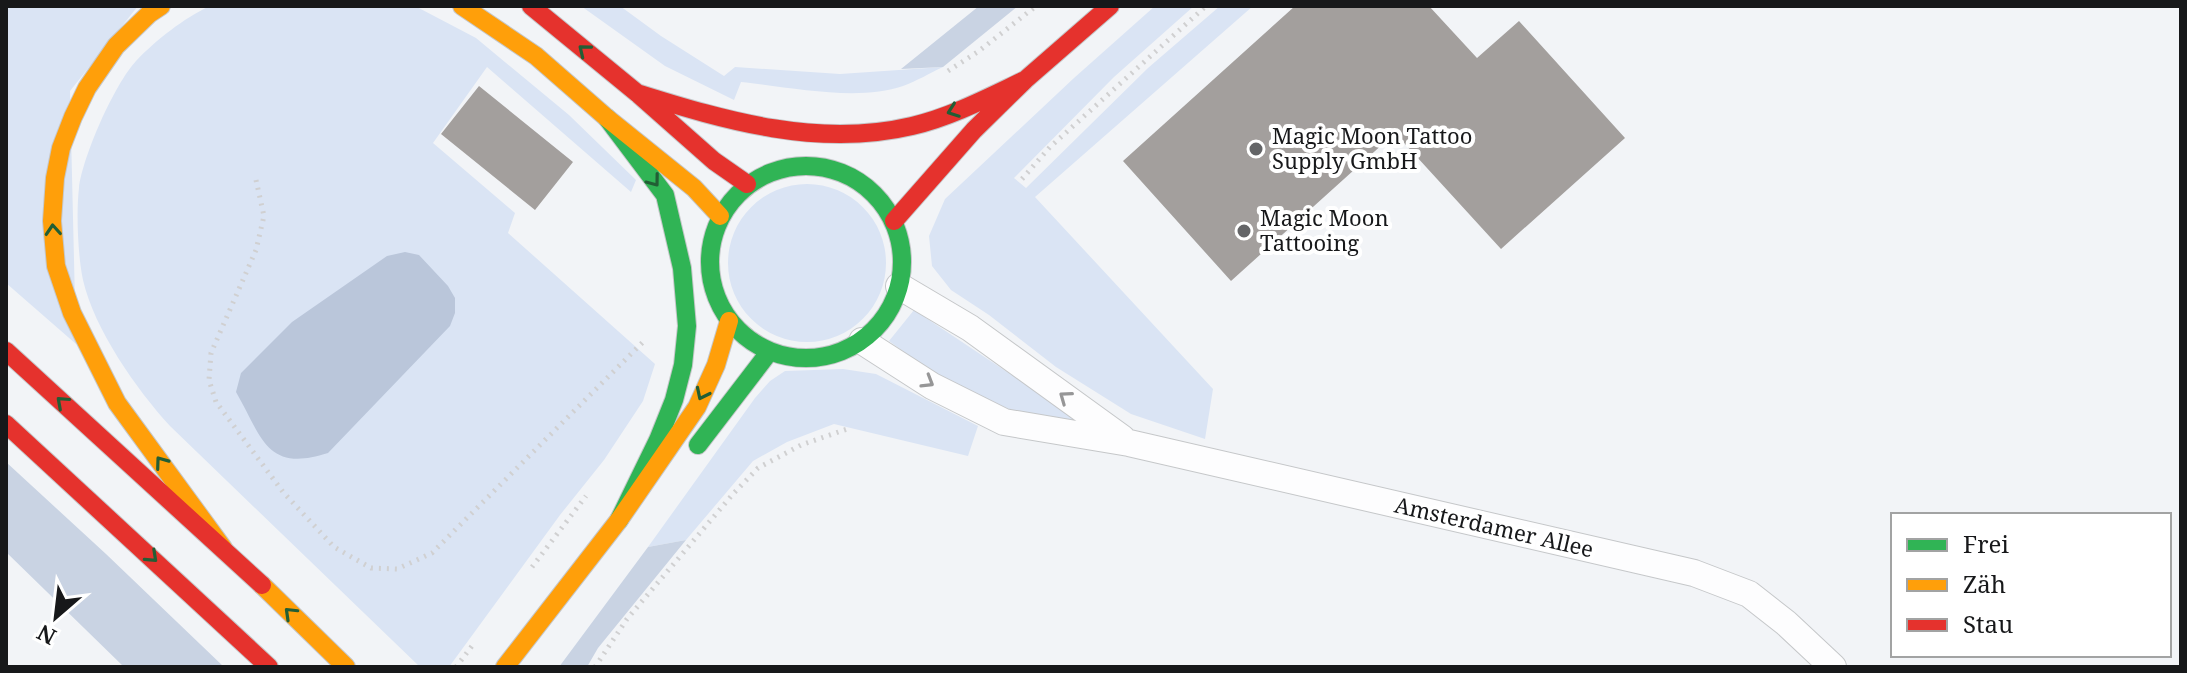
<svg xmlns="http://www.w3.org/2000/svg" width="2187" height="673" font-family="'Noto Serif',serif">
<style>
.green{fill:#dae4f4}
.forest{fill:#c9d3e3}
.water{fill:#bac6da}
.building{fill:#a39f9d}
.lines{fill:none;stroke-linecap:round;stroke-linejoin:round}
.street-casing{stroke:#c5c7c9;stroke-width:28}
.fast-casing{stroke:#c5c7c9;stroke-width:20}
.slow-casing{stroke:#c5c7c9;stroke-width:20}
.jam-casing{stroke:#c5c7c9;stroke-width:20}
.path{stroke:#d0d0d1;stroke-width:5;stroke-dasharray:2 6;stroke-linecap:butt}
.street{stroke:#fdfdfe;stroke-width:26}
.fast{stroke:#30b455;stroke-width:18}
.slow{stroke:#ff9f0a;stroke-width:18}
.jam{stroke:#e5322d;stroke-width:18}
.oneway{stroke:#225e35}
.oneway2{stroke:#969697}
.poi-dot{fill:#646567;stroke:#fff;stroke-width:3}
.labels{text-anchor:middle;stroke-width:8;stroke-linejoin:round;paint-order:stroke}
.poi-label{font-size:22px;fill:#17181a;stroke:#fff;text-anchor:start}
.street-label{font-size:22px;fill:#17181a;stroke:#fff}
</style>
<rect width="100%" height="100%" fill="#f2f4f7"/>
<path class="green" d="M6,6H138L70,91L76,344L6,283Z
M210,6H415L476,38L569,115L636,180L631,192L487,67L433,143L515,213L508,233L655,364L643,401L604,460L560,515L449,667H420L170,426C137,390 94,329 83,280C78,257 76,213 79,188C83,156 114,85 136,61C156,40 184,18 210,6Z
M581,6H620L661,36L724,76L735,67L840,74L943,67C930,73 917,81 903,86C858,102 788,87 741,82L734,100L665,66Z
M1155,6H1194L1114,77L1014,178L1026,188L1148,68L1220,6H1253L1035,197L1213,389L1205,439L1131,414L1056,367L989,315L951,290L932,266L929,236L945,199L1074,78Z
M728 263a79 79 0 1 1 158 0a79 79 0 1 1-158 0Z
M914,310L1084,423H1058L1009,409L937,376L889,341Z
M843,369L876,374L978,426L968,456L834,424L787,442L753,461L686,540L648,547L755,398L770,381L785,371Z"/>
<path class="forest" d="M979,6H1018L943,67L901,69Z
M6,462L106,554L224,667H124L6,552Z
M686,540L598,648L587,667H559L648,547Z"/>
<path class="water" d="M405,252L419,255L448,286L455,298V313L450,326L328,453C266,473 262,437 236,392L241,373L292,322L387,256Z"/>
<path class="building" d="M1295,6H1429L1477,58L1519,21L1625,138L1501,249L1395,133L1231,281L1123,161Z
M479,86L573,162L535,210L441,134Z"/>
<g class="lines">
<g class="street-casing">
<path id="street" d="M899,286L970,328L1122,438
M862,341L932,386L1004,422L1129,443L1694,573L1749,594L1786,623L1833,667"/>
</g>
<g class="fast-casing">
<path id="fast" d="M607,118L665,195L682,268L687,326L683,365L674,400L658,440L619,520
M710 262a96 96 0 1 1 192 0a96 96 0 1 1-192 0Z
M698,445L770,351"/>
</g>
<g class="slow-casing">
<path id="slow" d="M161,6L149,14L116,46L87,88L73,117L61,148L55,178L52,221L56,266L72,313L117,403L223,548
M462,6L536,56L607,118L694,188L720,216
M262,585L346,667
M505,667L619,520L697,407L716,365L729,321"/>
</g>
<g class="jam-casing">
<path id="jam" d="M531,6L637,93L714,161L747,184
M637,93C726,121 819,148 912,126C951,117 989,97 1025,80
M894,221L974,130L1025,80L1110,6
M6,351L262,585
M6,424L269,667"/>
</g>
<path class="path" d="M948,71L979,51L1036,6
M1022,179L1050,147L1206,6
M256,180L264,216L256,250L211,353L209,380L216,402L283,492L334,547L371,568L397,569L432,553L646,339
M532,567L586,496
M456,667L475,642
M595,667L627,619L733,494L758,468L801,445L847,429"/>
<use href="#street" class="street"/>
<use href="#fast" class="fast"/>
<use href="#slow" class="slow"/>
<use href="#jam" class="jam"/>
</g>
<defs><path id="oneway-chevron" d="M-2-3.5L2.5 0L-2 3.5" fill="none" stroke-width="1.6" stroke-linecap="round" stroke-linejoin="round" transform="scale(2)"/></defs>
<g class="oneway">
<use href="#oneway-chevron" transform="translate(584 50) rotate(-141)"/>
<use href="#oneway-chevron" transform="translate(953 111) rotate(160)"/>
<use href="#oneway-chevron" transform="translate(654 181) rotate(53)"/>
<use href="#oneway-chevron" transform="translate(53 230) rotate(-94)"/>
<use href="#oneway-chevron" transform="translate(702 394) rotate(116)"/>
<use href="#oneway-chevron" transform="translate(62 402) rotate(-138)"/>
<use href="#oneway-chevron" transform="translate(161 462) rotate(-126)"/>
<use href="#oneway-chevron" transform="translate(152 557) rotate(43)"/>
<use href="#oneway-chevron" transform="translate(290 613) rotate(-136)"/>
</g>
<g class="oneway2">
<use href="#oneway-chevron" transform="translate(928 382) rotate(31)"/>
<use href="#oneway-chevron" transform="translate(1065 397) rotate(-144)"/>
</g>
<g class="poi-dot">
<circle cx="1256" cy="149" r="8"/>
<circle cx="1244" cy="231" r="8"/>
</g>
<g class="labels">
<g class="poi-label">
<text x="1272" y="144">Magic Moon Tattoo<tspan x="1272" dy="25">Supply GmbH</tspan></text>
<text x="1260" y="226">Magic Moon<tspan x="1260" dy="25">Tattooing</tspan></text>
</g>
<g class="street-label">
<text transform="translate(1494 527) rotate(13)" y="8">Amsterdamer Allee</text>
</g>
</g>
<rect width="2187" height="673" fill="none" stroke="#17181a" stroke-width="16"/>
<rect x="1891" y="513" width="280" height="144" fill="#ffffff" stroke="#a2a3a3" stroke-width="2"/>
<rect x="1907" y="539" width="40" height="12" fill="#30b455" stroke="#a2a3a3" stroke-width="2"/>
<text x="1963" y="553" font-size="24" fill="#17181a">Frei</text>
<rect x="1907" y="579" width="40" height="12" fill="#ff9f0a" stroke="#a2a3a3" stroke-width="2"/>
<text x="1963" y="593" font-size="24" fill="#17181a">Zäh</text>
<rect x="1907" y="619" width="40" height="12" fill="#e5322d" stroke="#a2a3a3" stroke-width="2"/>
<text x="1963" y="633" font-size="24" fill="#17181a">Stau</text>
<g transform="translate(56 617) rotate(208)" stroke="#ffffff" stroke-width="6" paint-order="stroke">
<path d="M0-6L14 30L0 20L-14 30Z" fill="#17181a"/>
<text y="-12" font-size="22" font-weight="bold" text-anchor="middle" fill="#17181a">N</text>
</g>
</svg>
